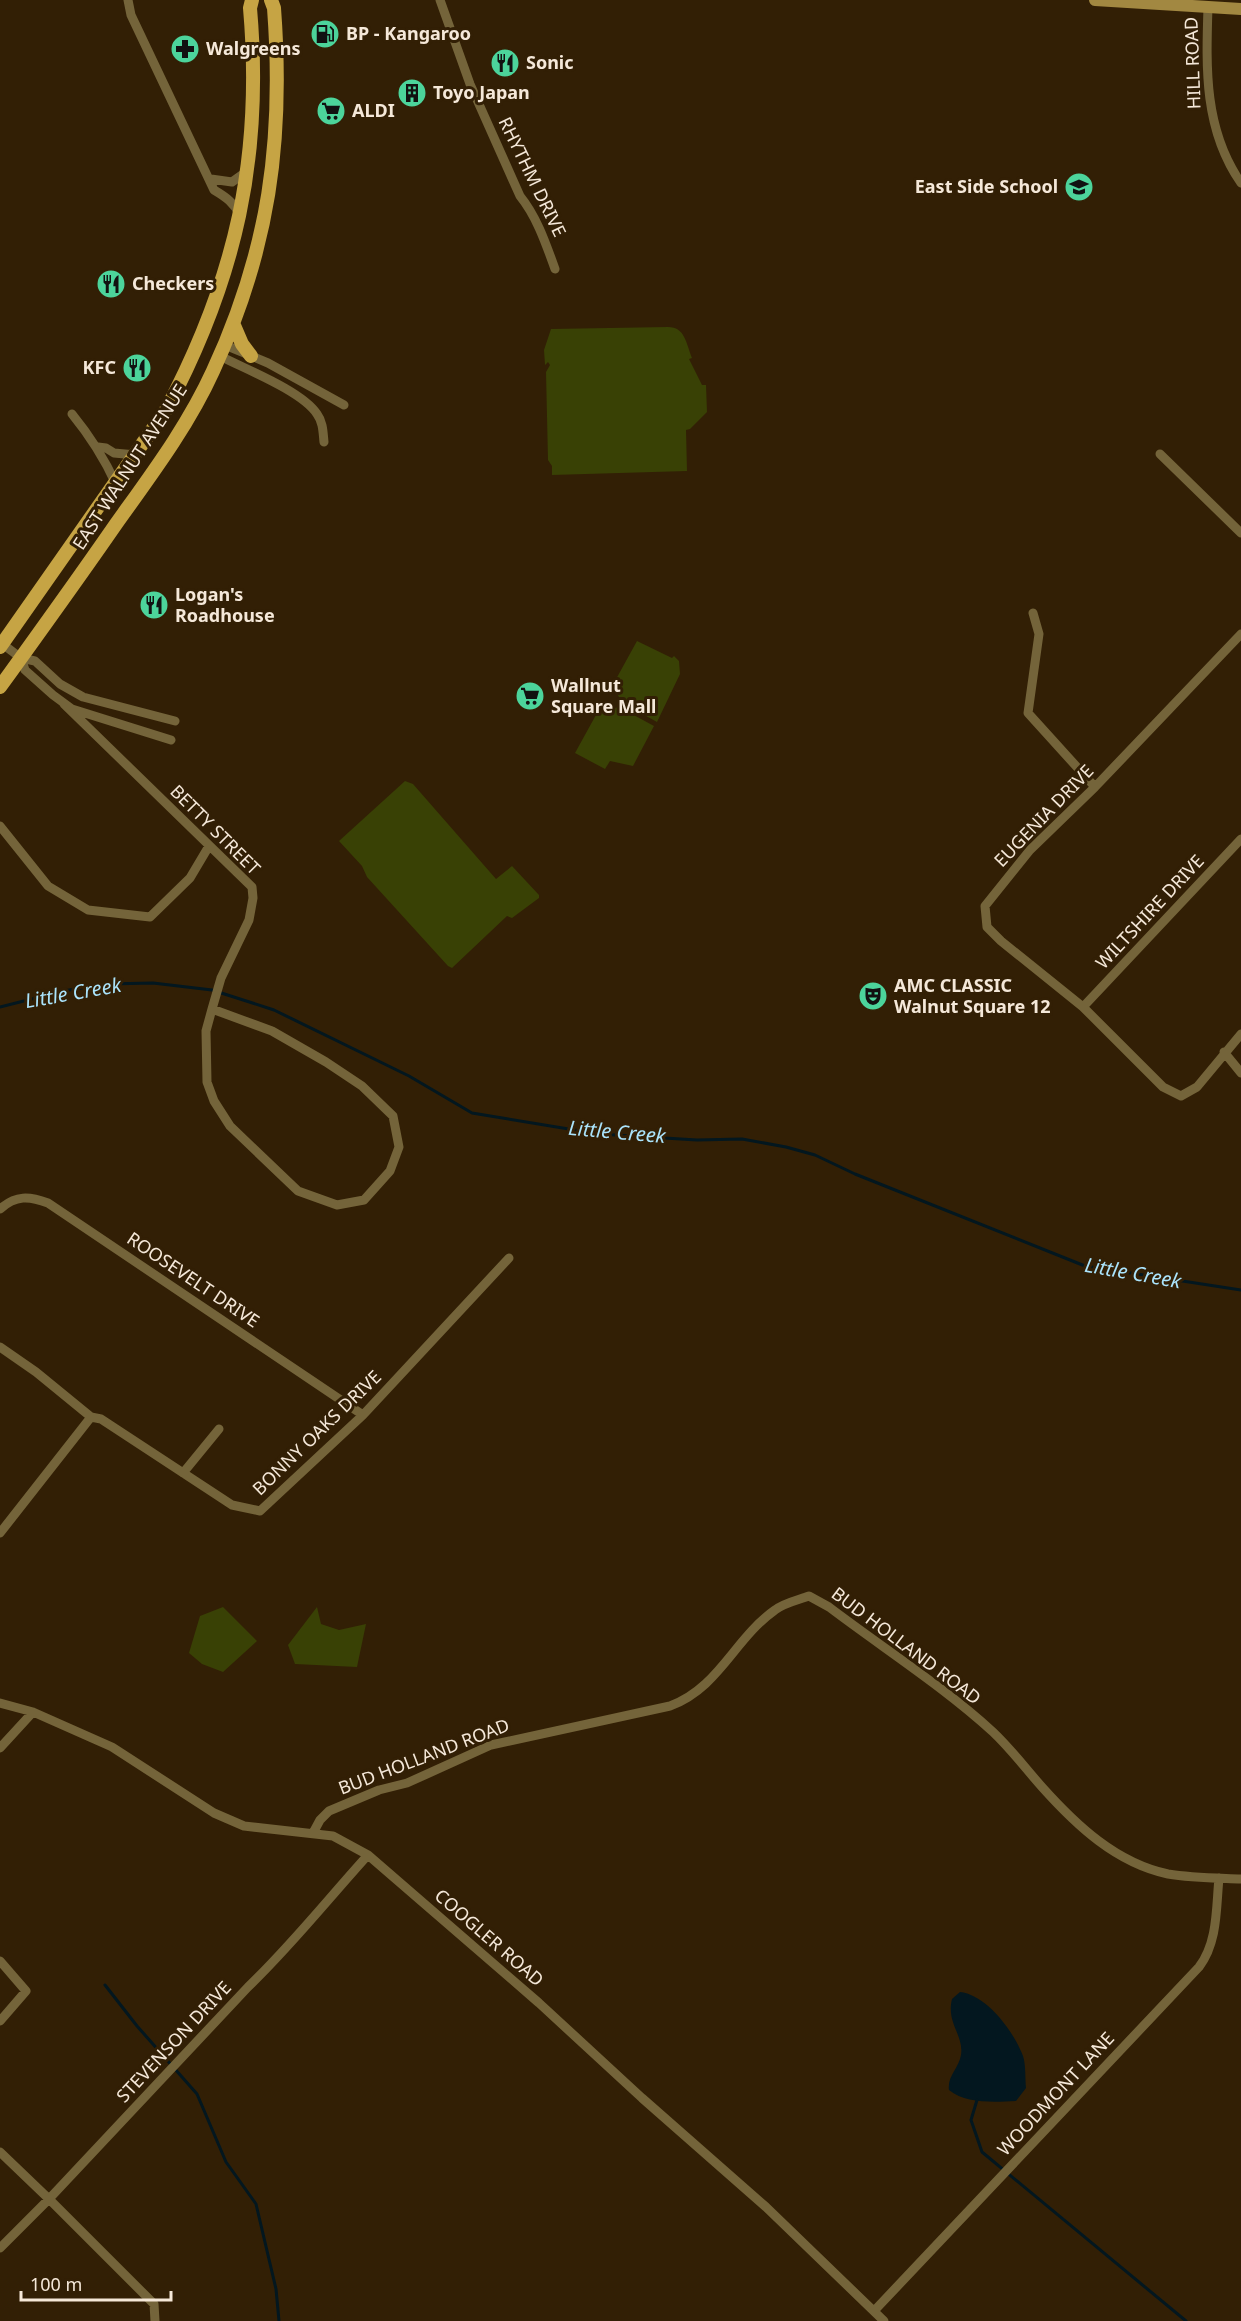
<svg xmlns="http://www.w3.org/2000/svg" width="1241" height="2321" font-family="'Noto Sans',sans-serif">
<style>
.green{fill:#394105}
.water{fill:#03171f}
.lines{fill:none;stroke-linecap:round;stroke-linejoin:round}
.stream{stroke:#03171f;stroke-width:3}
.street{stroke:#74643a;stroke-width:9}
.secondary{stroke:#a28841;stroke-width:12}
.primary{stroke:#c6a444;stroke-width:14}
.labels{text-anchor:middle;stroke-width:6;stroke-linejoin:round;paint-order:stroke}
.poi-label{font-size:18px;font-weight:bold;fill:#f5e8d9;stroke:#321f05;text-anchor:start}
.street-label{font-size:18px;fill:#f5e8d9;stroke:#321f05}
.water-label{font-size:20px;font-style:italic;fill:#abe4fc;stroke:#321f05}
</style>
<rect width="100%" height="100%" fill="#321f05"/>
<path class="green" d="M668,327C685,327 686,343 692,358L689,359L702,385H706L707,412L690,429L686,430L687,471L552,475V466L548,460L546,372L550,365L548,362L545,365L544,350L551,329Z
M637,641L672,658L674,656L679,661L680,674L657,722L621,702L618,695L610,690Z
M602,704L611,709L619,707L654,726L633,766L610,761L605,769L575,753Z
M405,781L413,784L496,879L512,866L539,895V898L512,918L507,916L452,968L448,966L367,877L362,866L339,841Z
M223,1607L257,1641L223,1672L202,1664L189,1653L200,1616Z
M317,1607L321,1624L339,1630L366,1624L357,1667L295,1664L288,1645Z"/>
<path class="water" d="M960,1992C987,1995 1014,2032 1023,2056C1026,2065 1025,2078 1026,2088L1016,2101C994,2102 966,2104 949,2090C947,2076 959,2068 961,2055C964,2035 946,2023 952,1999Z"/>
<g class="lines">
<path class="stream" d="M0,1007L63,991L107,984L153,983L212,990L274,1010L409,1076L472,1113L599,1134L697,1140L742,1139L786,1147L815,1155L855,1174L1085,1266L1241,1290
M105,1985L137,2026L197,2094L226,2162L256,2204L276,2289L279,2321
M977,2100L971,2120L982,2152L1186,2321"/>
<path class="street" d="M128,0L131,15L214,190C226,197 234,203 240,215
M440,0L470,84L520,196C537,217 546,244 555,269
M1208,7C1206,69 1204,130 1241,183
M211,179L232,182L246,172
M225,345L268,363L344,405
M220,356C245,369 302,391 317,414C323,422 323,432 324,442
M72,414C90,436 104,458 116,484
M98,447L106,448L114,453L136,455
M1160,454L1241,533
M1033,613L1039,634L1028,713L1095,787
M1241,634L1095,787L1030,850L985,906L987,927L1001,941L1083,1007L1163,1087L1181,1096L1197,1087L1241,1034
M0,642L21,658L35,661L60,684L83,697L175,721
M21,658L25,670L53,695L72,709L171,740
M64,704L252,887L253,898L249,920L221,978L212,1009L206,1031L207,1082L214,1101L230,1126L298,1191L337,1205L364,1200L390,1171L399,1147L393,1116L362,1086L326,1062L272,1031L212,1009
M0,826L48,886L88,910L150,917L190,878L209,846
M1083,1007L1241,839
M1224,1052L1241,1073
M0,1209C16,1195 29,1196 48,1203L363,1415
M0,1347L36,1372L91,1417L101,1419L232,1505L260,1511L363,1415L509,1258
M183,1473L219,1429
M0,1533L91,1417
M0,1703L33,1712L112,1747L214,1813L244,1826L333,1836L368,1855L539,2003L642,2098L766,2207L884,2321
M0,1748L33,1712
M313,1833L320,1820L329,1811L379,1790L407,1783L491,1745L670,1706C719,1688 734,1639 775,1610C784,1603 798,1600 809,1596L829,1607C883,1648 944,1687 993,1732C1011,1749 1026,1769 1042,1787C1076,1825 1116,1863 1168,1874C1192,1878 1217,1878 1241,1879
M0,1961L26,1991L0,2021
M0,2152L49,2199L154,2304L155,2321
M0,2248L49,2199L248,1987C291,1946 328,1899 368,1855
M874,2311L1199,1967C1218,1942 1216,1908 1219,1878"/>
<path class="secondary" d="M1095,0L1241,9"/>
<path class="primary" d="M233,323L242,344L251,356
M0,647L166,410C236,278 263,157 250,8L252,0
M0,687C39,633 78,579 116,524C151,475 188,426 213,371C269,250 284,141 274,8L271,0"/>
</g>
<defs>
<g id="fuel-disc" transform="scale(1.5)"><circle r="9.5" fill="#4cd49b" stroke="#321f05"/><path d="M-5.5-6h7V0h2V4h1.3V-2.5L3-4.5l.8-.8L6-3V5H2.5V1h-1V6h-7ZM-4.2-4.7v3.2H.2V-4.7Z" fill="#111"/></g>
<g id="pharmacy-disc" transform="scale(1.5)"><circle r="9.5" fill="#4cd49b" stroke="#321f05"/><path d="M-2-6h4v4h4v4h-4v4h-4v-4h-4v-4h4Z" fill="#111"/></g>
<g id="restaurant-disc" transform="scale(1.5)"><circle r="9.5" fill="#4cd49b" stroke="#321f05"/><path d="M-5-6h1v4h1v-4h1v4h1v-4h1v5L-1.5 .5V6h-2V.5L-5-1ZM5-6V6H3V1.5H1.5Q1.5-4 5-6Z" fill="#111"/></g>
<g id="building-disc" transform="scale(1.5)"><circle r="9.5" fill="#4cd49b" stroke="#321f05"/><path d="M-4-6H4V6H1V3H-1V6H-4ZM-2.5-4.3h1.7v1.8h-1.7ZM.8-4.3h1.7v1.8H.8ZM-2.5-1h1.7V.8h-1.7ZM.8-1h1.7V.8H.8Z" fill="#111"/></g>
<g id="supermarket-disc" transform="scale(1.5)"><circle r="9.5" fill="#4cd49b" stroke="#321f05"/><path d="M-6-5.5h2.5l.6 2H6L4.5 2H-2.5L-4.4-4H-6ZM-1.5 3.2a1.3 1.3 0 1 0 .1 0ZM3 3.2a1.3 1.3 0 1 0 .1 0Z" fill="#111"/></g>
<g id="school-disc" transform="scale(1.5)"><circle r="9.5" fill="#4cd49b" stroke="#321f05"/><path d="M0-5L7-2L0 1L-7-2ZM-4 1L0 2.5L4 1V4Q0 6-4 4Z" fill="#111"/></g>
<g id="theatre-disc" transform="scale(1.5)"><circle r="9.5" fill="#4cd49b" stroke="#321f05"/><path d="M-5-5.5Q0-4 5-5.5V0Q5 5 0 6Q-5 5-5 0ZM-3.3-2.5H-1v1.5H-3.3ZM1-2.5H3.3v1.5H1ZM-2.8 1Q0 5.5 2.8 1Z" fill="#111"/></g>
</defs>
<g fill-rule="evenodd">
<use href="#fuel-disc" x="325" y="34"/>
<use href="#pharmacy-disc" x="185" y="49"/>
<use href="#restaurant-disc" x="505" y="63"/>
<use href="#building-disc" x="412" y="93"/>
<use href="#supermarket-disc" x="331" y="111"/>
<use href="#school-disc" x="1079" y="187"/>
<use href="#restaurant-disc" x="111" y="284"/>
<use href="#restaurant-disc" x="137" y="368"/>
<use href="#restaurant-disc" x="154" y="605"/>
<use href="#supermarket-disc" x="530" y="696"/>
<use href="#theatre-disc" x="873" y="996"/>
</g>
<g class="labels">
<g class="poi-label">
<text x="346" y="40">BP - Kangaroo</text>
<text x="206" y="55">Walgreens</text>
<text x="526" y="69">Sonic</text>
<text x="433" y="99">Toyo Japan</text>
<text x="352" y="117">ALDI</text>
<text x="1058" y="193" text-anchor="end">East Side School</text>
<text x="132" y="290">Checkers</text>
<text x="116" y="374" text-anchor="end">KFC</text>
<text x="175" y="601">Logan's<tspan x="175" dy="21">Roadhouse</tspan></text>
<text x="551" y="692">Wallnut<tspan x="551" dy="21">Square Mall</tspan></text>
<text x="894" y="992">AMC CLASSIC<tspan x="894" dy="21">Walnut Square 12</tspan></text>
</g>
<g class="street-label">
<text transform="translate(1193 63) rotate(-92)" y="6">HILL ROAD</text>
<text transform="translate(532 177) rotate(64)" y="6">RHYTHM DRIVE</text>
<text transform="translate(130 467) rotate(-57)" y="6">EAST WALNUT AVENUE</text>
<text transform="translate(1044 816) rotate(-46)" y="6">EUGENIA DRIVE</text>
<text transform="translate(215 830) rotate(45)" y="6">BETTY STREET</text>
<text transform="translate(1150 912) rotate(-47)" y="6">WILTSHIRE DRIVE</text>
<text transform="translate(193 1280) rotate(34)" y="6">ROOSEVELT DRIVE</text>
<text transform="translate(317 1433) rotate(-44)" y="6">BONNY OAKS DRIVE</text>
<text transform="translate(906 1646) rotate(37)" y="6">BUD HOLLAND ROAD</text>
<text transform="translate(424 1757) rotate(-21)" y="6">BUD HOLLAND ROAD</text>
<text transform="translate(489 1938) rotate(41)" y="6">COOGLER ROAD</text>
<text transform="translate(174 2042) rotate(-47)" y="6">STEVENSON DRIVE</text>
<text transform="translate(1056 2094) rotate(-47)" y="6">WOODMONT LANE</text>
</g>
<g class="water-label">
<text transform="translate(73 993) rotate(-10)" y="7">Little Creek</text>
<text transform="translate(617 1132) rotate(5)" y="7">Little Creek</text>
<text transform="translate(1133 1273) rotate(10)" y="7">Little Creek</text>
</g>
</g>
<path d="M21 2291v9h150v-9" fill="none" stroke="#f5e8d9" stroke-width="3"/>
<text x="30" y="2291" font-size="18" fill="#f5e8d9" stroke="#321f05" stroke-width="4.5" paint-order="stroke">100 m</text>
</svg>
